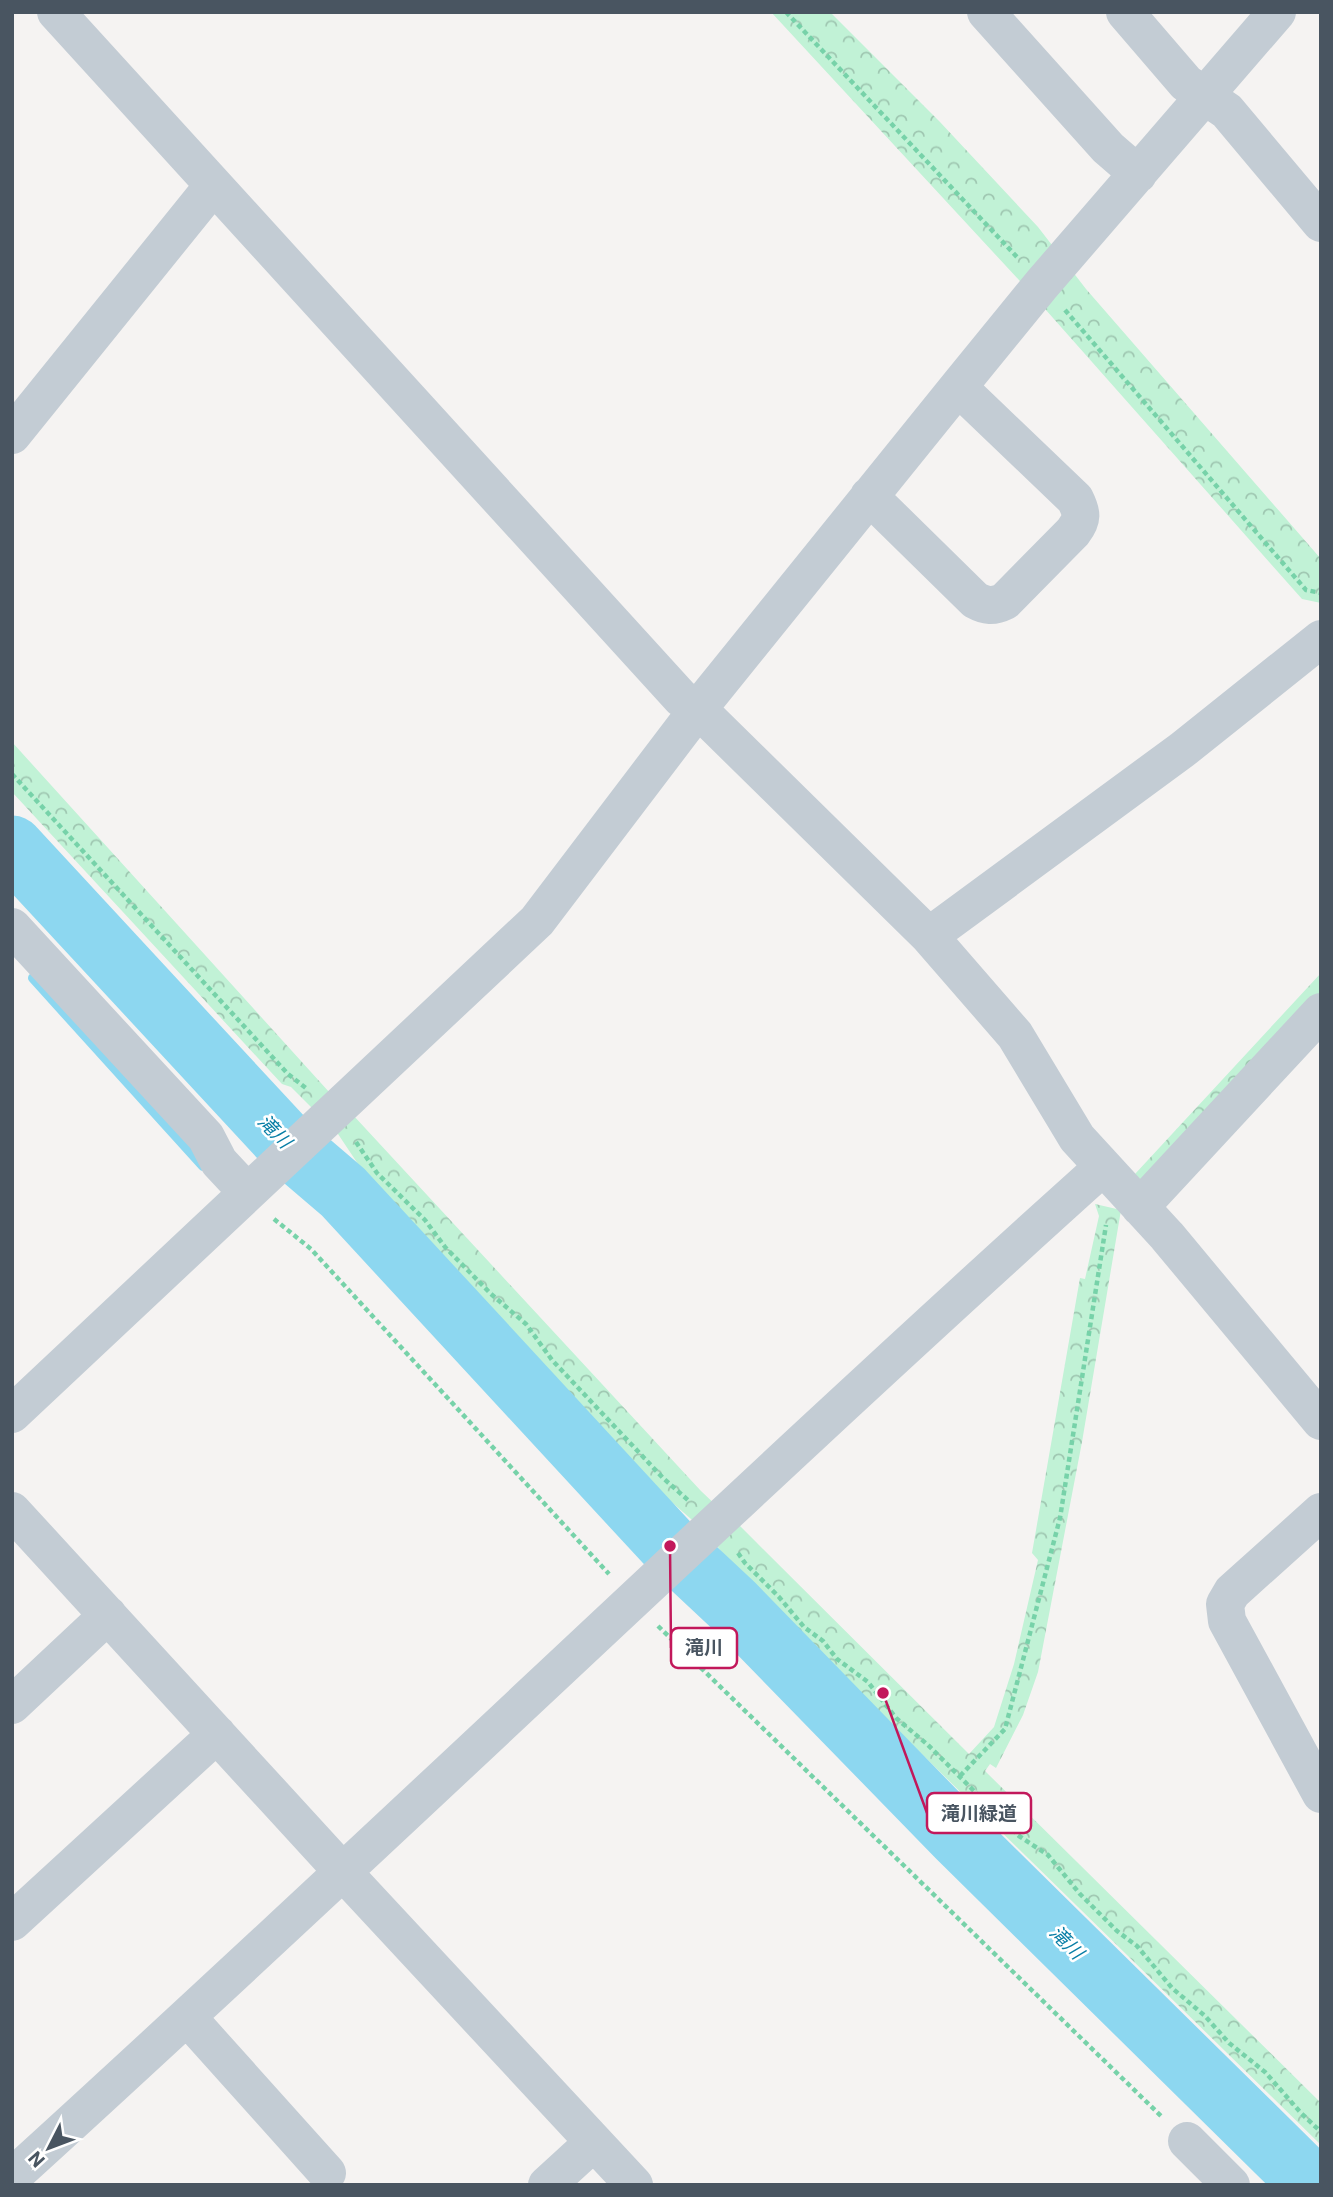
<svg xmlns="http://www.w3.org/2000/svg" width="1333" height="2197" font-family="Roboto,'Noto Sans JP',sans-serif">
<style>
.park{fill:url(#park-crowns)}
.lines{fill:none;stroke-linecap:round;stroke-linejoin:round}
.stream{stroke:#8dd7f0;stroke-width:10}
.river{stroke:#8dd7f0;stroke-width:63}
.path{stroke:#77d2a9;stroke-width:4.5;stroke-dasharray:5 3.5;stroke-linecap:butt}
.minor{stroke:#c3ccd4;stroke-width:38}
.labels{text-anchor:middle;stroke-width:5;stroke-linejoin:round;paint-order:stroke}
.water-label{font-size:19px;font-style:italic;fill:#087ea6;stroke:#fff}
.leader{fill:none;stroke:#c2185b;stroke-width:2.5}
.callout-dot{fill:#c2185b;stroke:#fff;stroke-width:2.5}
.callout{fill:#fff;stroke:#c2185b;stroke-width:2.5}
.callout-label{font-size:19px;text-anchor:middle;font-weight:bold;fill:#495561}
</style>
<defs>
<pattern id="park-crowns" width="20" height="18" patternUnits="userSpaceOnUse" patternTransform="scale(1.75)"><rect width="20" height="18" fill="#c1f2d6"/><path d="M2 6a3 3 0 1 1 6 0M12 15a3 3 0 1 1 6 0" fill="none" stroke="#9fc7b1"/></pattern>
</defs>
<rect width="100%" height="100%" fill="#f5f3f2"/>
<path class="park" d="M771,12H830L940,122L1038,227L1086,289L1321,559V603L1302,599L1030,292Z
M12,742L330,1093L313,1109L291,1087L282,1084L12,792Z
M1321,973V997L1146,1185L1135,1174Z
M353,1115L701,1491L720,1509L699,1526L659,1491L362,1170L336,1131Z
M1095,1204L1121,1210L1082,1442L1038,1672L1023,1715L996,1768L990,1764L985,1771L1321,2103V2145L746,1582L713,1541L735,1521L969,1754L994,1727L1014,1664L1038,1560L1032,1553L1080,1278L1085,1279L1099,1216Z"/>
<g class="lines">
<path class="stream" d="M33,978L203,1166"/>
<path class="river" d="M12,847L288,1145L343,1192L670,1546L733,1605L959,1837L1312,2185"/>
<path class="path" d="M786,12L1017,257
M1065,310L1306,590L1321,593
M12,774L288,1074L307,1089
M356,1142L377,1173L425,1220L445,1247L491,1294L526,1324L552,1360L663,1478L689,1501
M274,1219L311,1249L609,1574
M738,1553L745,1563L779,1597L804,1627L823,1641L837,1659L868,1682L896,1718L928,1745L1019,1836L1048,1855L1080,1894L1117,1931L1137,1946L1172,1988L1205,2016L1229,2043L1265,2072L1301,2113L1321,2132
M658,1626L1161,2116
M960,1776L1005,1729L1060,1518L1106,1225"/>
<path class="minor" d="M56,12L681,698L698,709L929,936L1015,1035L1077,1138L1167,1236L1321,1421
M986,12L1108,148L1138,174
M1125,12L1186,83L1227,111L1321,223
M12,435L213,186
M869,496L975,600C986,606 993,607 1005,601L1073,532C1083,519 1082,513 1075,499L958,387
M12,927L206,1137L219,1162L247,1192
M929,936L1182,750L1321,639
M1140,1207L1321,1012
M12,1414L537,921L698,709L958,387L1042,284L1277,12
M12,1511L342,1871L634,2185
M1321,1512L1232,1592L1225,1604L1227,1621L1321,1794
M12,1705L108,1615
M12,1922L217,1734
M188,2018L327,2173
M1187,2141L1231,2185
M12,2177C379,1844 734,1499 1103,1167
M547,2185L594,2142"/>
</g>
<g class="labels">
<g class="water-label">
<text transform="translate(275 1131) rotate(46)" y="7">滝川</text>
<text transform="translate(1067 1942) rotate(45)" y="7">滝川</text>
</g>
</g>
<path class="leader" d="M670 1546L671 1648M883 1693L927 1813"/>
<g class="callout-dot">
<circle cx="670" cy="1546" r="7"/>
<circle cx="883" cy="1693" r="7"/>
</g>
<g class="callout">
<rect x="671" y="1628" width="66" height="40" rx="7"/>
<rect x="927" y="1793" width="104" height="40" rx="7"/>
</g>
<g class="callout-label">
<text x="704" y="1654">滝川</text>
<text x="979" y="1820">滝川緑道</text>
</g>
<rect width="1333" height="2197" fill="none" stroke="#495561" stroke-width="28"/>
<g transform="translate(49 2148) rotate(228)" stroke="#ffffff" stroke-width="5" paint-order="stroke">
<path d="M0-5L12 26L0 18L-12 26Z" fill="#495561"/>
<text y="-10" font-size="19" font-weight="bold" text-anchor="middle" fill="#495561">N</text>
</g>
</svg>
